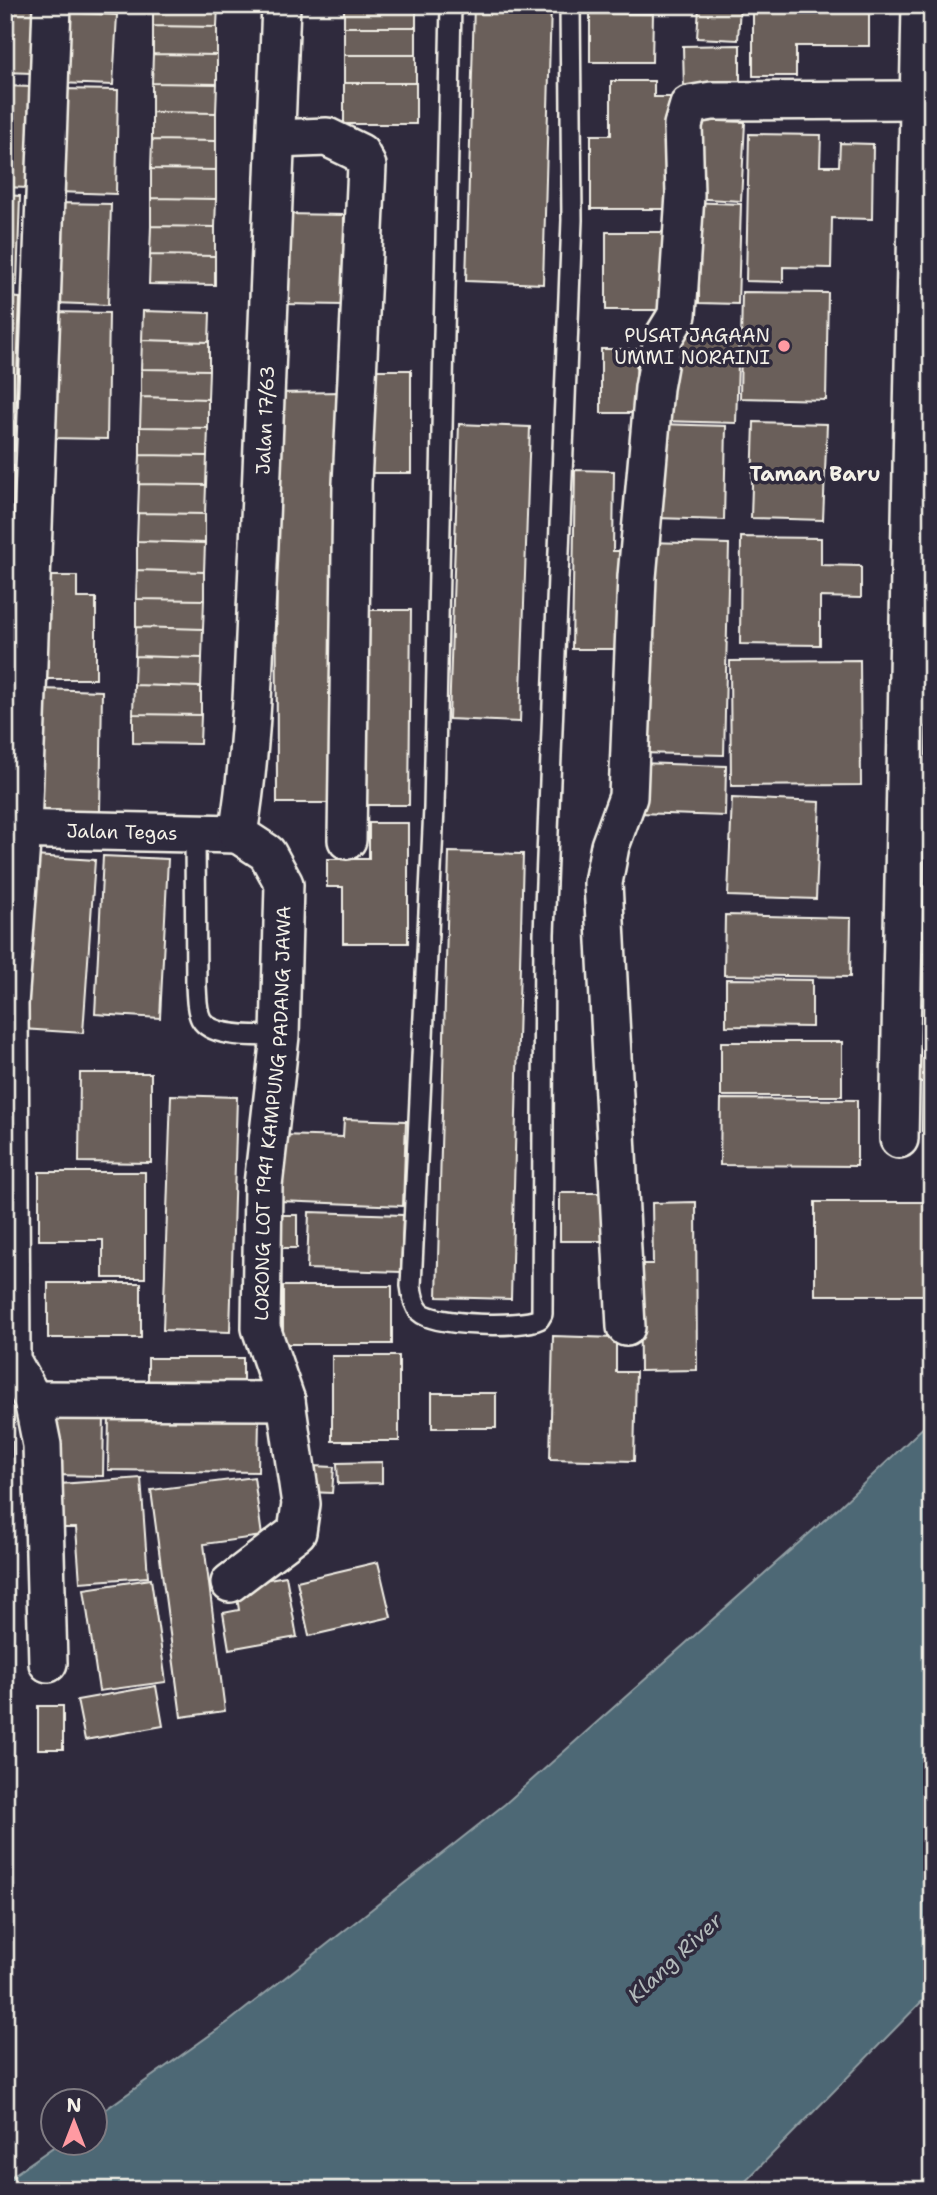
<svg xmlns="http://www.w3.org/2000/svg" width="937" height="2195" font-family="'Shantell Sans',sans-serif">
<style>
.water{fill:#4e6775;stroke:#909ea3;stroke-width:2}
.building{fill:#6a5e5a;stroke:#f4f1e8;stroke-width:2}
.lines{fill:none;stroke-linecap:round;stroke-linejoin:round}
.service-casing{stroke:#f4f1e8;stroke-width:24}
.minor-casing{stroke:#f4f1e8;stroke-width:42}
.service{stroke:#2f2a3d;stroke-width:19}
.minor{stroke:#2f2a3d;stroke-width:37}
.poi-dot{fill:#ff9aa2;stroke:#2f2a3d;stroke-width:2.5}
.labels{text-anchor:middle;stroke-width:7;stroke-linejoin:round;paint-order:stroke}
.poi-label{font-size:19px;fill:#f4f1e8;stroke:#2f2a3d;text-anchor:end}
.street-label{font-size:19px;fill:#f4f1e8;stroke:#2f2a3d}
.neighbourhood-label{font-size:21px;font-weight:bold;fill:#f4f1e8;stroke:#2f2a3d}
.water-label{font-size:21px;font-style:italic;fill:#b2baba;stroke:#2f2a3d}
</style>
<rect width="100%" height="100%" fill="#2f2a3d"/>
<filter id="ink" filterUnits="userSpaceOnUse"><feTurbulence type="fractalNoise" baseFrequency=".0143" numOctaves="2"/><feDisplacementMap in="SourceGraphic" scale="14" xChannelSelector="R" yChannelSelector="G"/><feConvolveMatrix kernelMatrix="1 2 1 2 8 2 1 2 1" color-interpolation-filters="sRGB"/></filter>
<g filter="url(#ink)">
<path class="water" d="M932,1419V1991L737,2190H5V2181L59,2143L94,2142L95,2117L231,2020L505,1804L839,1507Z"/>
<path class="building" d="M5,5H33L31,73L5,72Z
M153,5H218L217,27L153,26Z
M344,5H416V27H344Z
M474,5H551L543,284L466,281Z
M591,5H653V7Z
M676,5H740L738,40L697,38L699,7Z
M753,5H869V46H796V76H753Z
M61,12L117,15L113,85L58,83Z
M590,13L653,14L652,62H590Z
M153,26L217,27V55L153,54Z
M344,27H416V55H344Z
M740,45V90H684L683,46Z
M153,54L217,55V84L152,83Z
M344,55H416V83H344Z
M611,81H654V97H670V209H591V135H611Z
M152,83L217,84L216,113L152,112Z
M344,83H416V124H344Z
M5,86L32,87L28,188L5,187Z
M59,89L118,90L116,194L57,192Z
M152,112L216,113V141L152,140Z
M693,120L745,122L741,201L689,198Z
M749,134L821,135L820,166H839L840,143L873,144L872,219L832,218L831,268L783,267V282L746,281Z
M152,140L216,141V170L151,169Z
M151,169L216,170V199L151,198Z
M5,195L20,196L17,285H5Z
M151,198L216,199L215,227L151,226Z
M688,202L741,204L738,304L699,303V288L685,287Z
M57,203L111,204L108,305L54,303Z
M284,214L344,215L343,305L283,304Z
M151,226L215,227V256L150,255Z
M606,232H672V310H606Z
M150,255L215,256V285L149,284Z
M742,292L828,293L826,400L740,398Z
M5,297L20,298L14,451L5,450Z
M143,311L210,313L209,342L142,340Z
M51,312L109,313L107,439L48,438Z
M671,331L739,334L736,423L663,421Z
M142,340L209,342V370L141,369Z
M601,349H636L637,413H601Z
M141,369L209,370L208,399L141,397Z
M370,370H411V473H370Z
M342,392L343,803H277L276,393Z
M141,397L208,399V428L140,427Z
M754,422L827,424L823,520L751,518Z
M459,424L530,427L520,722L449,719Z
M657,424L726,426L724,520L655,518Z
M140,427L208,428L207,456L140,455Z
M140,455L207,456L206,485L139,484Z
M5,465L14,466L12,561H5Z
M575,470L614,471L613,551H620L618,649H572Z
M926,477H932V505H926Z
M139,484L206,485L205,514L138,513Z
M138,513L205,514V543L137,541Z
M741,537L821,538V565L861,566V598L820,597V645L740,644Z
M137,541L205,543L204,572L137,570Z
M644,542L729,544L724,755L639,753Z
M137,570L204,572V600L136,599Z
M41,576H77V598H96V679H40Z
M5,578H10L8,680H5Z
M136,599L204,600L203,629L136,627Z
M359,610H411L409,805H357Z
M136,627L203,629L202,658L135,656Z
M919,632H932V660H919Z
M135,656L202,658L201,687L134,685Z
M860,660L861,785L731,786L730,661Z
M134,685L201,687V715L133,714Z
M5,686L8,687L5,763Z
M41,689L102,691L100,812L39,810Z
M133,714L201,715L200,744L133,743Z
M640,763L726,766L725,816L638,813Z
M732,798L820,802L816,899L728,896Z
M369,823H408V943H343V887H327V859H369Z
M449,852L523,854L511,1299L437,1297Z
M34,856L95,860L83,1033L22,1029Z
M103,856L168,859L160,1018L95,1014Z
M725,915L851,918L850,977L724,975Z
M915,953H932V1005L914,1004Z
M726,979L812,980V1027L726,1026Z
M721,1042H842V1096H721Z
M914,1052H932V1131H922L923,1082H913Z
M80,1073H151V1163L79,1162Z
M171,1095L237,1097L230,1332L163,1330Z
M721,1099L857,1100V1166L720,1165Z
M344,1119L406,1121L403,1206L279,1201L282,1135L343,1137Z
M39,1172H145V1278H103V1240H39Z
M560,1193H613V1241H560Z
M696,1202L697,1370L640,1371L639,1264H653L652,1203Z
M815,1202H930V1295H815Z
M309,1212L403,1215L401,1272L307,1269Z
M272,1215H297V1248H272Z
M48,1283H141V1338H48Z
M283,1286H392V1344H283Z
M553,1336L616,1338V1372H636L634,1461L550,1459Z
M332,1356H399V1441H332Z
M148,1358H243V1395H148Z
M432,1393H496V1428H432Z
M53,1414L104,1415L103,1476L51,1475Z
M109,1416L259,1418L258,1472L108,1470Z
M5,1442H12L13,1488H5Z
M382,1462V1483L338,1484L337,1463Z
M312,1466L334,1467L332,1493L310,1492Z
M254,1477L262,1536L204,1544L225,1711L181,1717L151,1490Z
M141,1478L148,1577L80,1582L76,1528H63L60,1484Z
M378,1562L391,1617L309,1636L297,1581Z
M286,1576L297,1637L229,1649L223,1613L239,1610L235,1585Z
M151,1579L166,1682L99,1691L84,1589Z
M156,1686L163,1726L85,1740L77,1700Z
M38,1706H63V1749H38Z"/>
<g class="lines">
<g class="service-casing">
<path id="service" d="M451,5L434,808L411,1286C412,1295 414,1305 420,1312C435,1326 521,1328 539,1319L542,1314L544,934L572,220L570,5
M195,833L196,986C197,997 196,1009 201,1019C212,1039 260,1035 280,1036"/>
</g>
<g class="minor-casing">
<g id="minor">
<path d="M276,139L327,137L360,153L367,166L352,484L347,840"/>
<path id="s1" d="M5,829L238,834"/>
<path id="s2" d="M238,834C254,739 254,640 259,544C268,365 274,185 281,5"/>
<path d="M899,1139L921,5"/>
<path d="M626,1327L603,883L610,846L628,797L637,577L654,388L663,338L677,315L685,195L683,125L689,105L712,101L920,100"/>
<path d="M33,1400L286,1401"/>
<path id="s3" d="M230,1583L297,1532L301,1504L286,1401L261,1328L263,1185L280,1036L284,884L267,853L238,834"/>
<path d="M48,1663L42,1445L33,1400L11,1360L9,1004L22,829L52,5"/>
</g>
</g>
<use href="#service" class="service"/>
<use href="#minor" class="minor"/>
</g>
</g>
<circle class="poi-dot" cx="784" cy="346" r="7"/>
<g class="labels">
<g class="poi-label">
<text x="770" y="342">PUSAT JAGAAN<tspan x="770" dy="22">UMMI NORAINI</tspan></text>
</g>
<g class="street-label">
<text dy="7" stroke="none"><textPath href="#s2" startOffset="415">Jalan 17/63</textPath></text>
<text dy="7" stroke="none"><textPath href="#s1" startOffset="117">Jalan Tegas</textPath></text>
<text dy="7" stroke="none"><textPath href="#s3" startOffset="509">LORONG LOT 1941 KAMPUNG PADANG JAWA</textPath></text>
</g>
<g class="neighbourhood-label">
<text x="815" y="481">Taman Baru</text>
</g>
<g class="water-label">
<text transform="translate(675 1958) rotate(-43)" y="7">Klang River</text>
</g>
</g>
<rect width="937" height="2195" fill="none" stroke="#2f2a3d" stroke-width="28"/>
<rect x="14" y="14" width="909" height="2167" fill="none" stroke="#f4f1e8" stroke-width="2.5" filter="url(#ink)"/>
<g transform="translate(74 2122)"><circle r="33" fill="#2f2a3d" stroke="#7e7a81" stroke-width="2"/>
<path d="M0-5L12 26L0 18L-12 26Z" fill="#ff9aa2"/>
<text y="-10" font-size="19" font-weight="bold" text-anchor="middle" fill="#f4f1e8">N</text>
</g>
</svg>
